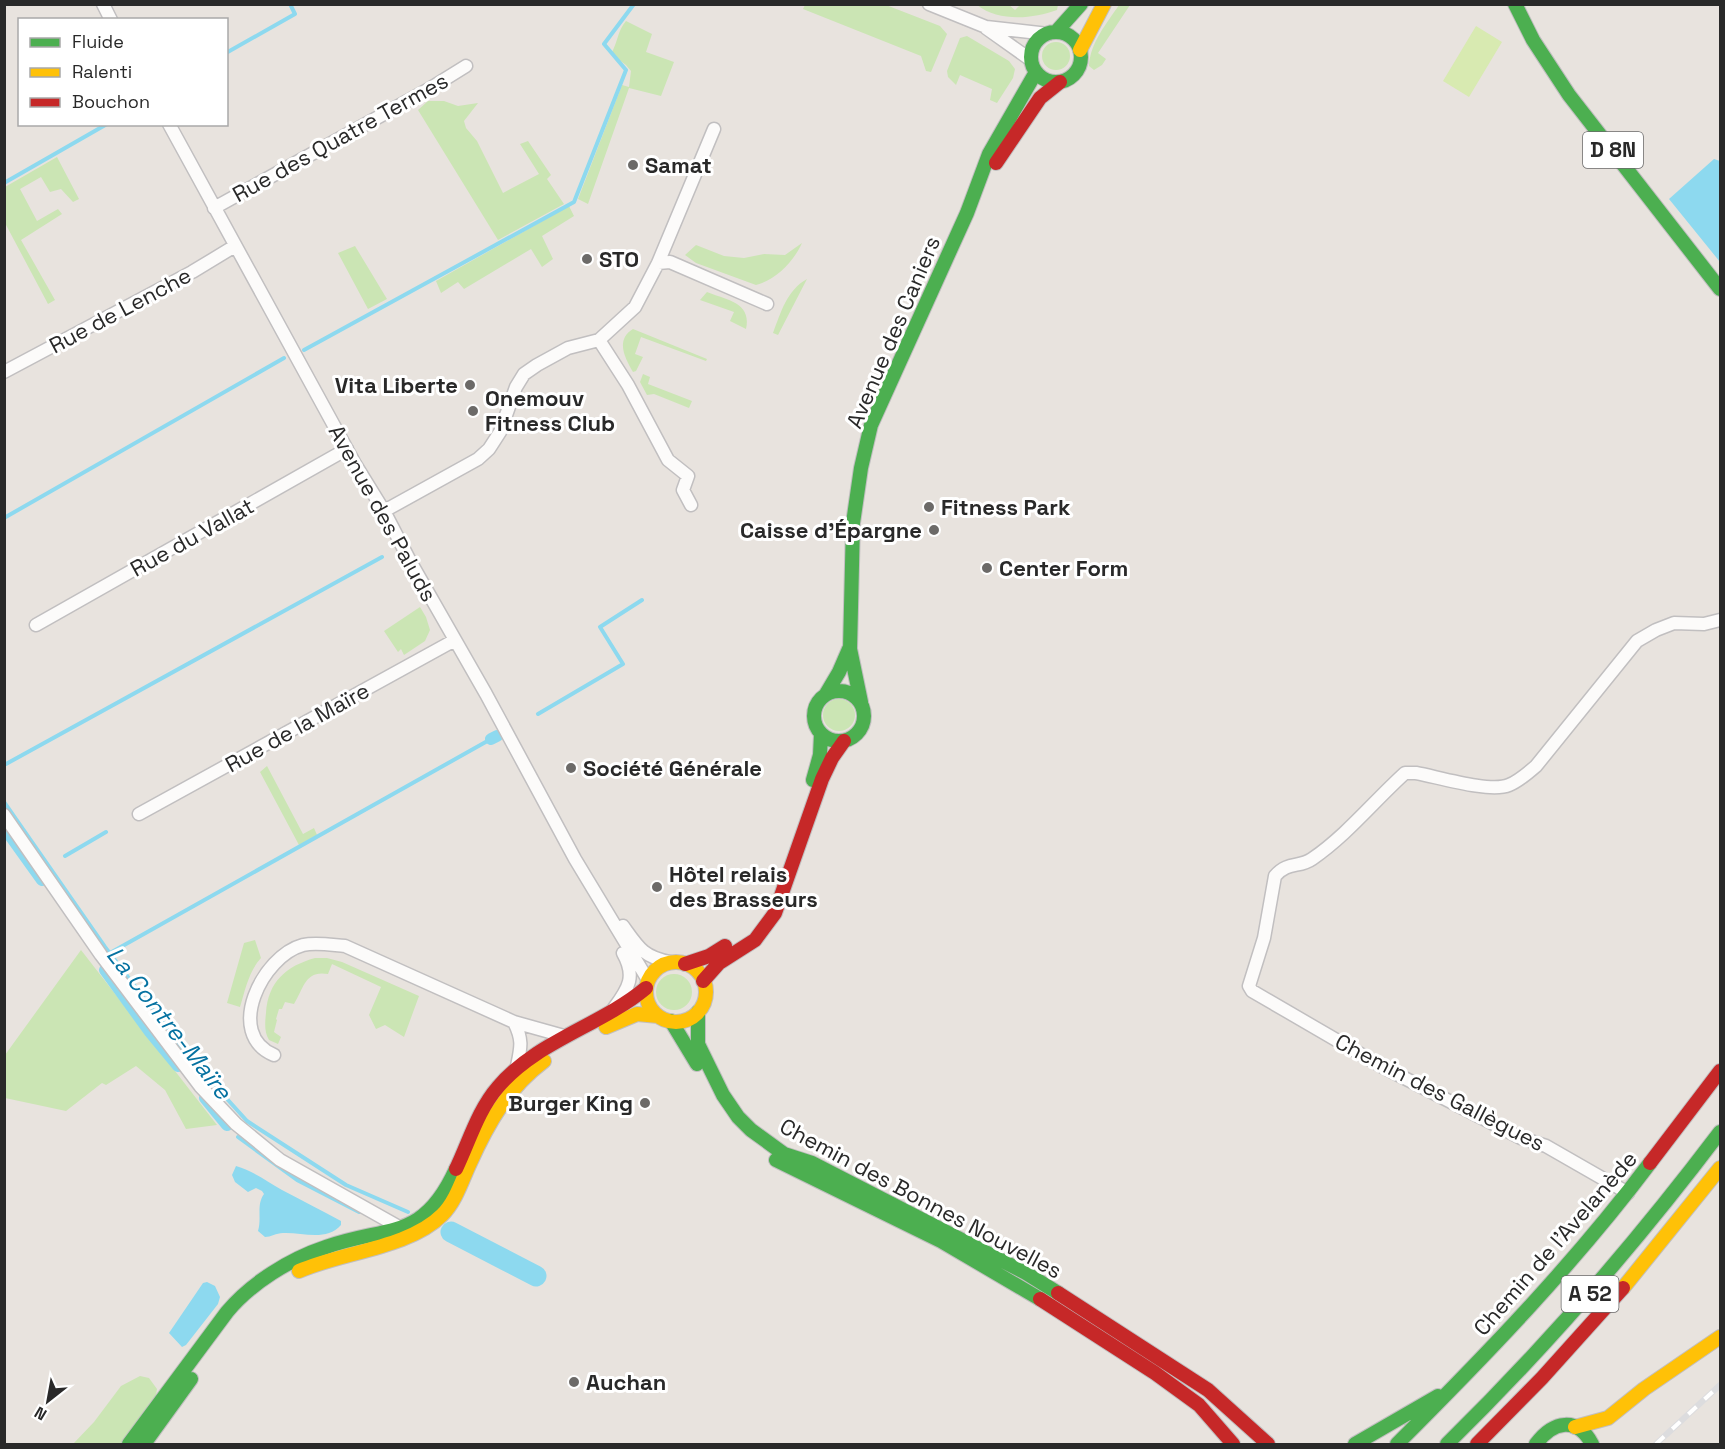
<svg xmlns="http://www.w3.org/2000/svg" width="1725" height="1449" font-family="'Space Grotesk',sans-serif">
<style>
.green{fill:#cbe5b4}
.pitch{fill:#d8eab1}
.water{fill:#8dd9ef}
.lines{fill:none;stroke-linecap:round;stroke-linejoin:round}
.stream{stroke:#8dd9ef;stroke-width:4}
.canal{stroke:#8dd9ef;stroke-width:12}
.river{stroke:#8dd9ef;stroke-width:21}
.street-casing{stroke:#c1bfc0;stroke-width:15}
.fast-casing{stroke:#c1bfc0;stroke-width:16}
.slow-casing{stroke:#c1bfc0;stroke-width:16}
.jam-casing{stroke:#c1bfc0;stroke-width:16}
.street{stroke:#fcfbfa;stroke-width:12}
.fast{stroke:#4caf50;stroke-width:14}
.slow{stroke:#ffc107;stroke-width:14}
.jam{stroke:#c62828;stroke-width:14}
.rail-casing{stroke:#dcdcde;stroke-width:6}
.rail{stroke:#fff;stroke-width:4;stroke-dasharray:11;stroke-linecap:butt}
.poi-dot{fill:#6c6a68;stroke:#fff;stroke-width:2}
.labels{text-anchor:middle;stroke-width:6;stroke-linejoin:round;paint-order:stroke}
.shield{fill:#fff;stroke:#696969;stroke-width:1.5}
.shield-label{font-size:21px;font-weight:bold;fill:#292929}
.street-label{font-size:22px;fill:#292929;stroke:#fff}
.poi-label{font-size:22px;font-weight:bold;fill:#292929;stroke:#fff;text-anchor:start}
.water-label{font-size:24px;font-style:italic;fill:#0572a1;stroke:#fff}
</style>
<rect width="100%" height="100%" fill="#e8e3de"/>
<path class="green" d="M805,5H886L940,26L947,34L931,72L926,71L921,56L803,9Z
M977,5H1009L1015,10L1020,5H1058L1057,10C1032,19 999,22 977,5Z
M1119,5H1130L1098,53L1106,59L1102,65L1094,70L1089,66C1090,43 1107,23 1119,5Z
M626,21L652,34L646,52L674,62L661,96L629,88L588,204L578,199L622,85L629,87L631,71L626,65L611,54C618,42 617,32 626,21Z
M967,36L1009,61L1015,69L1013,78L997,103L990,100L992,89L960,75L956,85L948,77L947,71L960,38Z
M1042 56a14 14 0 1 1 28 0a14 14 0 1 1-28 0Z
M428,101H444L458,106L478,103L464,121L466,128L477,141L503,193L539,174L520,144L528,141L551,175L547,179L564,204L498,240L418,110Z
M57,157L79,199L73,202L61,189L50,192L41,177L20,189L37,221L58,209L62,214L21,240L55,300L48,304L5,223V187Z
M569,206L574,216L542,236L553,259L542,267L531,249L464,289L458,282L441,293L436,281Z
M802,243C794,261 776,280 756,285L696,263L685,255L696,245L724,256L744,258L764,254L785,255Z
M355,246L387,299L368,309L338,253Z
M807,279L778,335L773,333C781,312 787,290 807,279Z
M707,292C726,300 752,302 746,329L730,321L734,312L700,300Z
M633,329L707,359L706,361L641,337L635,354L643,357L636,371L633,372C625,358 615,340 633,329Z
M643,374L650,377L648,384L692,401L689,408L654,394L647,395L640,382Z
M420,607L426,617L430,630L425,641L404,655L401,649L398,652L384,631Z
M823 715a16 16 0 1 1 32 0a16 16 0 1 1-32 0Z
M267,766L303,834L314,828L317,835L299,845L260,772Z
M255,940L261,958C249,971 245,990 240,1007L227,1003L244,943Z
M81,950L217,1125L186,1129L165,1090L136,1066L106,1085L102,1083L66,1111L5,1098V1055Z
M315,958H327L342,962L419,996L404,1037L385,1025L376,1029L369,1015L381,987L332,964L328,974C305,970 304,988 294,1004L285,1002L282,1009H279L276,1019L277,1020L274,1032L281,1037L278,1044L269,1040C264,1032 265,1022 266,1013C268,982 286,966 315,958Z
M656 992a18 18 0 1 1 36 0a18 18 0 1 1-36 0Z
M140,1376L149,1378L157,1389L155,1402L128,1444H73L94,1422L121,1386Z"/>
<path class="pitch" d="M1476,26L1502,42L1469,97L1443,81Z"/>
<path class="water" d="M1714,159L1720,161V262L1669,199Z
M236,1166C253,1171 266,1181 282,1190C301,1200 321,1210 341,1221V1225C326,1242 302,1232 283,1233C276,1233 271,1237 265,1237L258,1231C262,1218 256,1205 264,1194L262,1191L256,1188L248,1192L235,1182L232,1175Z
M207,1282L215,1286L220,1297L218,1304L186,1345L182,1347L169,1333L203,1283Z"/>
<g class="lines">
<path class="stream" d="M226,53L295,14L290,4
M4,183L107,124
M304,350L574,202L626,70L604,44L634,4
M4,518L284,358
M538,714L623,664L600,627L642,600
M6,764L382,557
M4,802L105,947L189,1057L247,1121L346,1185L408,1212
M65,856L106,832
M110,953L491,739
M238,1137L297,1180L359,1212"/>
<path class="canal" d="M491,739L497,736
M4,827L42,880
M105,970L150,1032L178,1066
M205,1098L227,1125"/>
<path class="river" d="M451,1232L536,1276"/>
<g class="street-casing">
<path id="street" d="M103,4L111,20
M929,4L986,27L1048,34
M986,28L1031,60
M169,124L355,464L384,511L410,561L486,694L575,859L648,980
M214,208L429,89L466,66
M658,263L670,262L767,304
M599,340L628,385L668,460L688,476L683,490L691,505
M4,372L192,272L235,246
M384,511L478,459L489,449L500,432L516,387L524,374L537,365L568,348L599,340L635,307L658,263L714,129
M36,625L347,449
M139,814L455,640
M4,815L101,955L200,1086L236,1124L280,1160L399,1227
M623,926C638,947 643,957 670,962
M614,1008C629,988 636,976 623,953
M514,1022C523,1040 521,1047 517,1066
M274,1055C224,1034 262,956 303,945C316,942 332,945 345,946L514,1022L564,1036
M1628,1193L1546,1146L1521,1138L1381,1066L1252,991L1249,986L1264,938L1275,876C1288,861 1299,868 1312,859C1347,835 1374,801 1405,773H1416C1438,777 1490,793 1509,785C1519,781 1528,773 1536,766L1637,641L1656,630L1674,623L1704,624L1720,620"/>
</g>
<g class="fast-casing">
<path id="fast" d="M1515,4L1533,40L1569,95L1720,289
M1056,32L1081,4
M1031 57a25 25 0 1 1 50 0a25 25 0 1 1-50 0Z
M814 716a25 25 0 1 1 50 0a25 25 0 1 1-50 0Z
M826,694L839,672L849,649
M861,702L850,649L853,523L861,468L871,425L967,213L989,154L1036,72
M813,780L820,755L821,734
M698,1012V1044L723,1095L738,1117L751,1130L784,1154L812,1163L1026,1273L1058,1293
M671,1021L697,1064
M776,1160L941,1241L1040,1299
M129,1444L227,1312C251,1283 290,1259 326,1247C388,1225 423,1242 456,1169
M144,1444L191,1379
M1355,1444L1438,1396
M1397,1444C1486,1355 1574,1264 1650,1163
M1447,1444C1546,1347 1636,1243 1720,1132
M1536,1444C1553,1421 1577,1416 1592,1444"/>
</g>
<g class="slow-casing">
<path id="slow" d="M1080,50L1104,4
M646 992a30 30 0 1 1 60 0a30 30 0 1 1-60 0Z
M606,1027L637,1014L658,1016
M299,1271C342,1252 409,1248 442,1215C456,1201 462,1180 470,1163C488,1123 508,1088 544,1061
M1623,1288L1720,1168
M1575,1427L1608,1418L1644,1389L1720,1337"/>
</g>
<g class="jam-casing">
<path id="jam" d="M996,163L1040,98L1060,82
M685,964L709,956L725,946
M703,981L719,963L755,940L775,913L822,779L832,758L844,741
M1650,1163L1720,1071
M456,1169C469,1142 478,1110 498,1087C537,1041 600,1026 646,988
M1058,1293L1208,1390L1268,1444
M1040,1299L1155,1373L1199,1405L1233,1444
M1477,1444L1542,1378L1623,1288"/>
</g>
<use href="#street" class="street"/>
<use href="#fast" class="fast"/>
<use href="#slow" class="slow"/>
<use href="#jam" class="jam"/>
<g class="rail-casing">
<path id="rail" d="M1656,1444L1720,1385"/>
</g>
<use href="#rail" class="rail"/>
</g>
<g class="poi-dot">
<circle cx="633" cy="165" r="6"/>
<circle cx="587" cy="259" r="6"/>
<circle cx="470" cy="385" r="6"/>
<circle cx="473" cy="411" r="6"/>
<circle cx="929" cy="507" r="6"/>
<circle cx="934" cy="530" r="6"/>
<circle cx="987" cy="568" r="6"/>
<circle cx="571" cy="768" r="6"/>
<circle cx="657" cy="887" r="6"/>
<circle cx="645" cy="1103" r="6"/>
<circle cx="574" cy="1382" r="6"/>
</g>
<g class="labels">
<g class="shield">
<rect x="1583" y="132" width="60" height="36" rx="4.5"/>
<rect x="1561.5" y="1276" width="57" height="36" rx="4.5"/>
</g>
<g class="shield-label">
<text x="1613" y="157">D 8N</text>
<text x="1590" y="1301">A 52</text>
</g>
<g class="street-label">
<text transform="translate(340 137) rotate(-29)" y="8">Rue des Quatre Termes</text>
<text transform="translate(120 310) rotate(-28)" y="8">Rue de Lenche</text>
<text transform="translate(893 332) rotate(-67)" y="8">Avenue des Caniers</text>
<text transform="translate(383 513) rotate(61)" y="8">Avenue des Paluds</text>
<text transform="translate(192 537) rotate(-29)" y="8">Rue du Vallat</text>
<text transform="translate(297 727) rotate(-29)" y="8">Rue de la Maïre</text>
<text transform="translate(1440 1092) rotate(27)" y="8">Chemin des Gallègues</text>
<text transform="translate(921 1198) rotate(28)" y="8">Chemin des Bonnes Nouvelles</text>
<text transform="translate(1555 1243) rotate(-49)" y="8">Chemin de l'Avelanède</text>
</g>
<g class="poi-label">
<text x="645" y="173">Samat</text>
<text x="599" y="267">STO</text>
<text x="458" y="393" text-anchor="end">Vita Liberte</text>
<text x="485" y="406">Onemouv<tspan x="485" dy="25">Fitness Club</tspan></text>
<text x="941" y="515">Fitness Park</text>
<text x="922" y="538" text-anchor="end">Caisse d'Épargne</text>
<text x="999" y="576">Center Form</text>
<text x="583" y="776">Société Générale</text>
<text x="669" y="882">Hôtel relais<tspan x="669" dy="25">des Brasseurs</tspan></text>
<text x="633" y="1111" text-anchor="end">Burger King</text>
<text x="586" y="1390">Auchan</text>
</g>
<g class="water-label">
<text transform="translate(169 1023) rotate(52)" y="8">La Contre-Maïre</text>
</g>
</g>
<rect width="1725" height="1449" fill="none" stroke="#292929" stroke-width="12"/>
<rect x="18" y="18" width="210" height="108" fill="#ffffff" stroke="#a9a9a9" stroke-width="1.5"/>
<rect x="30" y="38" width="30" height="9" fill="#4caf50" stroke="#a9a9a9" stroke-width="1.5"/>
<text x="72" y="48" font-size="18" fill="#292929">Fluide</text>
<rect x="30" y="68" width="30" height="9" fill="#ffc107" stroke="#a9a9a9" stroke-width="1.5"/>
<text x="72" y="78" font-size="18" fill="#292929">Ralenti</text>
<rect x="30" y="98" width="30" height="9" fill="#c62828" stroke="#a9a9a9" stroke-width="1.5"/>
<text x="72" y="108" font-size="18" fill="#292929">Bouchon</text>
<g transform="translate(48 1401) rotate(211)" stroke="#ffffff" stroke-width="4.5" paint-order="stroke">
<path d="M0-4.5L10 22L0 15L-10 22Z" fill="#292929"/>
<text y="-9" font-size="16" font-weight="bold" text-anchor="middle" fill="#292929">N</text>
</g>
</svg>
